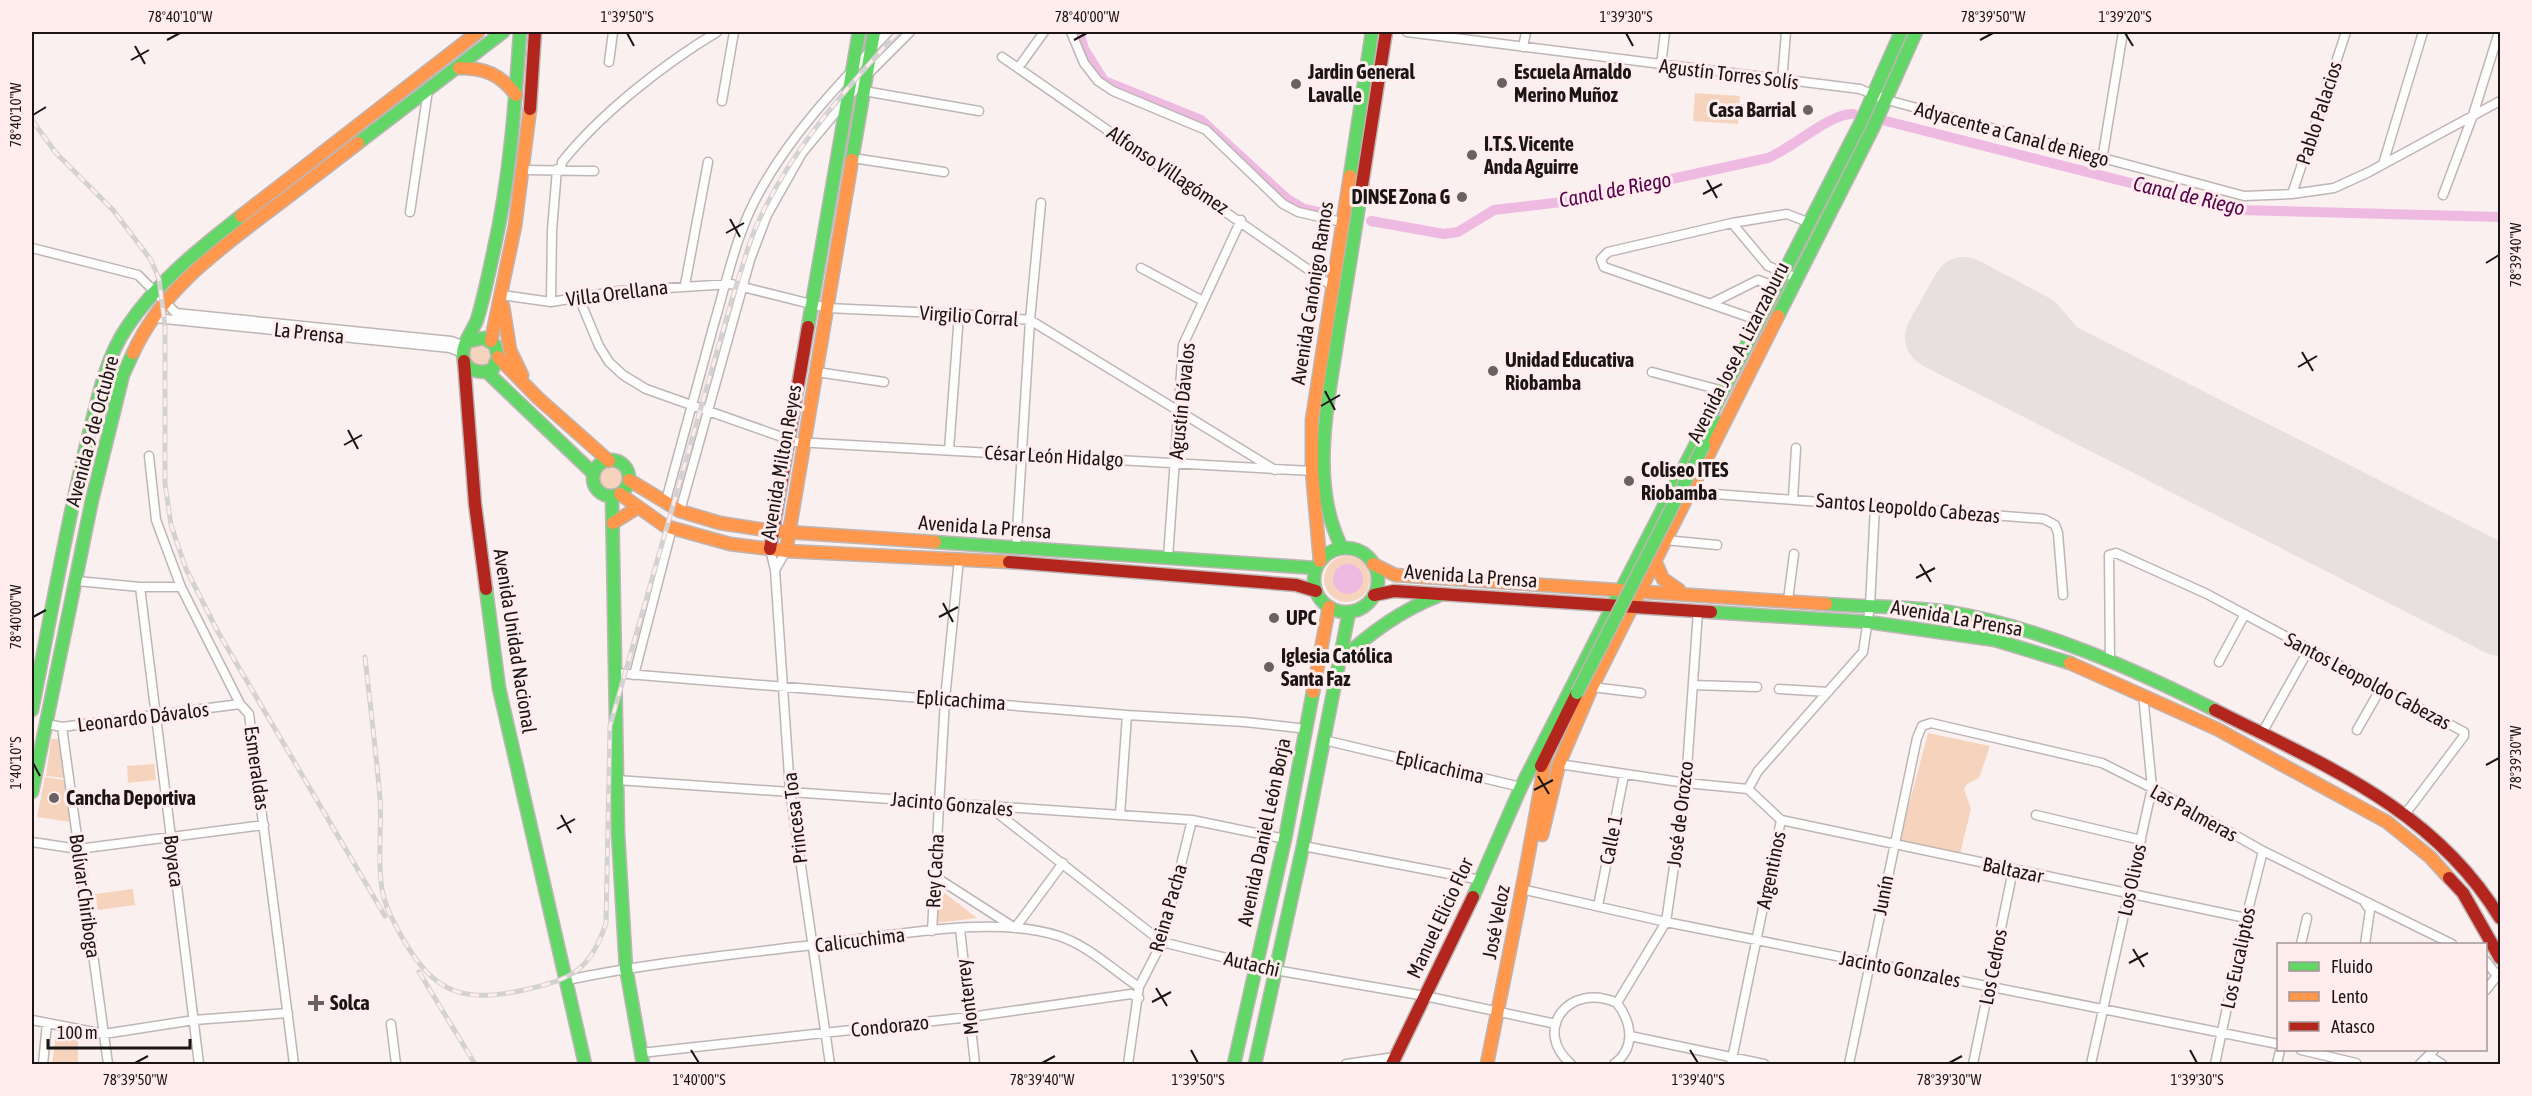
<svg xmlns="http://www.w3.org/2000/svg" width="2532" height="1096" font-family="'Asap Condensed',sans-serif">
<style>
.green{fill:#f6d3bc}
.water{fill:#eebae1}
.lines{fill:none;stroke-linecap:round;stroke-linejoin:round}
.canal{stroke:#eebae1;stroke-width:10}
.runway{stroke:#e8e0e0;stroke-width:64}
.street-casing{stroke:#beb5b5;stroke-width:11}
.fast-casing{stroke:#beb5b5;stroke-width:15}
.slow-casing{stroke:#beb5b5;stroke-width:15}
.jam-casing{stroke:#beb5b5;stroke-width:15}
.street{stroke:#fefdfd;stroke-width:8}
.fast{stroke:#63d668;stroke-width:12}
.slow{stroke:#ff974d;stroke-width:12}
.jam{stroke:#b3261e;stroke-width:12}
.rail-casing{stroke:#d4d1d1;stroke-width:5}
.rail{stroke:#ffecec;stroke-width:3;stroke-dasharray:9;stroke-linecap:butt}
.fast-bridge-casing{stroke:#beb5b5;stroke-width:15;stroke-linecap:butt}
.fast-bridge{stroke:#63d668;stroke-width:12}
.ticks{fill:none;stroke:#1c1515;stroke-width:2}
.poi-dot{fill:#6a6262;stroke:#ffecec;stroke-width:2}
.labels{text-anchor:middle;stroke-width:6;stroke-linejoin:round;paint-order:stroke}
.poi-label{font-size:20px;font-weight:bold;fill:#1c1515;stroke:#ffecec;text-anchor:start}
.street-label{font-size:20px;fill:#1c1515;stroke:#ffecec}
.water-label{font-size:21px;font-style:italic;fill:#57034d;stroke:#ffecec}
.neatline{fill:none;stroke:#1c1515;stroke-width:2}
.ticks-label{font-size:15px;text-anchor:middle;fill:#1c1515}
</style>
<rect width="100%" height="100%" fill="#fbf0f0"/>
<path class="green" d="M1695,93L1740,96L1738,124L1693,121Z
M477,341L495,351L489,368H474L467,351Z
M596 478a15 15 0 1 1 30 0a15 15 0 1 1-30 0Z
M1324 579a23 23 0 1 1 46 0a23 23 0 1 1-46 0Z
M1928,733L1990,746L1979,778L1967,784L1964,789L1971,809L1960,854L1899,842Z
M51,739H59L64,778L46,776Z
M154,764L156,780L128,783L127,766Z
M45,777L64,780L70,822L37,817Z
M938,888L977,918L935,923Z
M133,889L135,905L98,910L95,894Z
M56,1036L78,1041V1064H52Z"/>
<path class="water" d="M1333 579a15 15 0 1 1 30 0a15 15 0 1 1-30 0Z"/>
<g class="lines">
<path class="canal" d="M1079,32L1084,49L1104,81L1201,120L1286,198L1304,209L1329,214
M1886,121L2237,210L2500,217
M1371,221L1444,234L1458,232L1494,210L1570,201L1768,158C1791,149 1832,112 1853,114"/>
<path class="runway" d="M2500,577L2057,353L2034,326L1964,289L1937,337L2500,624"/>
<g class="street-casing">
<path id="street" d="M1071,32L1084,63L1098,81L1113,91L1206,130L1283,204L1298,212L1342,222
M1407,32L1860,89L1887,100L2244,196L2292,194L2334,188L2369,172L2500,101
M1523,47L1526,32
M1002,57L1332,286
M609,62L613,32
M1661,65L1665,32
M1018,68L1044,32
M1782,81L1786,32
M864,91L979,111
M722,101L734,32
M853,158L944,172
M2102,160L2123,32
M2383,164L2423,32
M561,169L562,162C601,113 664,64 717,32
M526,170L594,171
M2292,194L2346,32
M2443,195L2473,115L2499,32
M410,212L428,90
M1732,223L1768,266L1797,278
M32,248L138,275L176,313L451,341L465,346
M1141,268L1203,301
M685,285L708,162
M502,295L551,302L619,291L731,284L827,308L959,314L1030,320L1275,470
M579,298L599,346L609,362L623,375L646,389L796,442L1312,471
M551,302L552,230L557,169
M1712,303L1758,280L1776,287
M155,318L450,348L463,353
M1760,321L1604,267L1601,259L1608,252L1732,223L1787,214L1810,223
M817,372L884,382
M1652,372L1724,391
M949,450L959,314
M149,456L156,520L181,587L240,704L249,714L294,1064
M1689,492L2044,519L2055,525L2058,533L2063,595
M1793,499L1796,448
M665,504C681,444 698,384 714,324C727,280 737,231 760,191C793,131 842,81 888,32
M680,511L750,260L767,215L802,153L867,75L910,32
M1665,540L1717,545
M1016,548L1030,320L1041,203
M770,549L775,570L790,791L830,1064
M1168,558L1183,345L1241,220
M775,570L786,551
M77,581L140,587H181
M140,587L199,1064
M1788,600L1794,554
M2110,662L2109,555L2116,553L2207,594L2464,732V736L2406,813
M2219,662L2245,614
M615,673L1127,715L1245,722L1307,729
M634,675L672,528
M1693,685L1757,687
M1592,687L1641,693
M1779,689L1828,692
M47,724L62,727L240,704
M62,727L108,1064
M2357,730L2381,688
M2262,733L2309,649
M1324,740L1521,787
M1559,764L1686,783L1748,789
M617,780L1192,820L1285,839
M1748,789L1758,771L1863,652L1870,606L1875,506
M1748,789L1781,820
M991,808L1162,942L1275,970L1425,996L1556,1024
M1120,815L1127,715
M2036,815L2141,840
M1781,820L2246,918
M32,842L78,849L264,825
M1303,846L1481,880
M934,876L1015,928
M1521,889L1666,922L2278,1044
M2365,903L2370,910L2365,944
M1598,906L1624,775
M1015,928L1063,863
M960,929L975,1064
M932,931L945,699L959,559
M2301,944L2307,918
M2486,961L2498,977
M567,980C653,962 741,954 828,943C896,935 994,915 1059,936C1089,946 1113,970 1139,987
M2486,990L2500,972
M1617,1003L1666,922L1686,783L1698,611
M32,1020L104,1034L194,1020L288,1013
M391,1024L396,1064
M1630,1036L1764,1064
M2301,1050L2356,1063
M641,1053L970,1017L1131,994L1139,998
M2429,1056L2442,1064
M43,1064L47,1023
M1128,1064L1139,987L1162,942L1192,820
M1346,1064L1395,1057
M1571,1064C1532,1031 1568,981 1617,1003C1632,1023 1636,1048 1614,1064
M1731,1064L1781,820
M1849,1064L1917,738L1922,726L1931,723L2102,763L2152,788L2263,851L2452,944
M1973,1064L2013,870
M2091,1064L2152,788L2143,694
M2215,1064L2246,918L2263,851
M2277,1064L2280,1050
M2420,1064L2434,1050"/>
</g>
<g class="fast-casing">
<path id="fast" d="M358,143L503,32
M852,160L874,32
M1350,176L1372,32
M1778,316L1873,128L1916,32
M808,327L859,32
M470,341L484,338L495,345L498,357L493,369C481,375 463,371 463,354C463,343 473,330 477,320C484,297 489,273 494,249C510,178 515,105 520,32
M487,372L594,474
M1704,445L1721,422
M593 478a18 18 0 1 1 36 0a18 18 0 1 1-36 0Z
M612,496L618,833L626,968L643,1064
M935,542L1316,568
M1342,548C1308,482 1329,399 1339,329C1347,281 1355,233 1362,185
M1314 580a32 32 0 1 1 64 0a32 32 0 1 1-64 0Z
M486,589L499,688L585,1064
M1621,590L1861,122L1901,32
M1826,604C1866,607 1909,606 1949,612C2042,628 2132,668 2215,710
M1711,612L1868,622L1995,640L2070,663
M1338,663C1368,634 1399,611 1438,596
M32,710C50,621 65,531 87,442C97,403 104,361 127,327C157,282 199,249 241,216
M32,792L92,500L123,375L133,353
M1473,897L1521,787L1621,590
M1234,1064L1285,839L1313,692
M1255,1064L1303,846L1349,612"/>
</g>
<g class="slow-casing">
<path id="slow" d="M459,68C485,68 500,74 516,95
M241,216L478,32
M503,306L510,350L522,375
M491,341L515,226L530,109
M133,353C160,294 210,256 260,218C293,193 326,168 358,143
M498,357L538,398L609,461
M629,480L680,511L720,523L772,531L935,542
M620,494L665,526L730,544L786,551L1009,562
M613,523L637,508
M786,551L852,160
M1320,561L1312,471V420L1350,176
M1655,561L1663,579L1679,590
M1373,564L1395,575L1826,604
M1640,591L1778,316
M2070,663L2217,729L2387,822L2430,857L2449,878
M1313,692L1329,607
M1542,835L1559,764L1592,687L1640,591
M1487,1064C1507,963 1529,862 1545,760"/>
</g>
<g class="jam-casing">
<path id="jam" d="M530,109L535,32
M1362,185L1386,32
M464,361L475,504L486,589
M770,549L808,327
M1009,562L1296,585L1316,591
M1374,595L1394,591L1711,612
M2215,710C2324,765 2434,809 2500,918
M1541,766L1577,693
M2449,878L2463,893L2500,958
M1392,1064L1473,897"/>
</g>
<use href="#street" class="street"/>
<use href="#fast" class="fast"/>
<use href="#slow" class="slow"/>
<use href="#jam" class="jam"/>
<g class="rail-casing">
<path id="rail" d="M32,120L56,153L113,210L151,260L159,279L165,326V484L171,525L186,569L218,632L385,916
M365,657C370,704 376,751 380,798C382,828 377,859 382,889C385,907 394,923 403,939C435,994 463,1003 524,990C571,979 590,972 606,923L610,726L732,299C740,276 746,251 755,229C788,153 843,92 898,32
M419,972L475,1064"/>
</g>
<use href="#rail" class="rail"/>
<g class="fast-bridge-casing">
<path id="fast-bridge" d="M1577,693L1704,445"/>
</g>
<use href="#fast-bridge" class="fast-bridge"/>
</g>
<path class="ticks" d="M627,33L634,46M1626,33L1633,46M2125,33L2133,46M167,40L180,33M1074,40L1087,33M1980,40L1993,33M135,46L145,64M131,60L149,50M33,115L46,107M1707,180L1717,198M1703,194L1722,184M730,219L740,237M726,233L744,223M2486,263L2499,255M2302,352L2313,371M2298,367L2317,356M1325,391L1335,410M1321,406L1340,395M348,430L358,449M344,445L362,435M1920,564L1931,582M1916,578L1935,568M943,603L953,622M33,617L46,610M939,617L958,607M33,763L40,776M2486,765L2499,758M1538,776L1549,794M1534,790L1553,780M561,815L571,833M557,829L575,819M2133,949L2144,967M2129,963L2148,953M1156,988L1167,1006M1152,1002L1171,992M691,1050L699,1063M1191,1050L1198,1063M1690,1050L1698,1063M2190,1050L2197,1063M135,1063L148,1056M1042,1063L1055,1056M1949,1063L1962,1056"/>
<g class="poi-dot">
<circle cx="1502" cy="83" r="6"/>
<circle cx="1296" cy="84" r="6"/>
<circle cx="1808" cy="110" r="6"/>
<circle cx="1472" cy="155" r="6"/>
<circle cx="1462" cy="197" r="6"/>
<circle cx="1493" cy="371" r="6"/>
<circle cx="1629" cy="481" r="6"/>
<circle cx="1274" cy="618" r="6"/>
<circle cx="1269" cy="667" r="6"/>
<circle cx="54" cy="798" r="6"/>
<path d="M313 994h6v6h6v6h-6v6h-6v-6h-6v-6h6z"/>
</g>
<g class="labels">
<g class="poi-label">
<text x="1308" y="79">Jardin General<tspan x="1308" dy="23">Lavalle</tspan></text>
<text x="1514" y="79">Escuela Arnaldo<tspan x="1514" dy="23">Merino Muñoz</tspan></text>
<text x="1796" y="117" text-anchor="end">Casa Barrial</text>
<text x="1484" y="151">I.T.S. Vicente<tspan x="1484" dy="23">Anda Aguirre</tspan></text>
<text x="1450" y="204" text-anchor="end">DINSE Zona G</text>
<text x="1505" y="367">Unidad Educativa<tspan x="1505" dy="23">Riobamba</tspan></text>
<text x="1641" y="477">Coliseo ITES<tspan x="1641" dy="23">Riobamba</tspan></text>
<text x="1286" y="625">UPC</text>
<text x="1281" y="663">Iglesia Católica<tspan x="1281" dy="23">Santa Faz</tspan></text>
<text x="66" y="805">Cancha Deportiva</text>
<text x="330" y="1010">Solca</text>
</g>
<g class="street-label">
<text transform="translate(1729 74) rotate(7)" y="7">Agustín Torres Solís</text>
<text transform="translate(2319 113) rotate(-72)" y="7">Pablo Palacios</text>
<text transform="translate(2012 134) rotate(15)" y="7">Adyacente a Canal de Riego</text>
<text transform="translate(1168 170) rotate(34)" y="7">Alfonso Villagómez</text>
<text transform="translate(617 293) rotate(-7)" y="7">Villa Orellana</text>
<text transform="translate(1312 293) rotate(-81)" y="7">Avenida Canónigo Ramos</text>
<text transform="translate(969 316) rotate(4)" y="7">Virgilio Corral</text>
<text transform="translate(309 333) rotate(6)" y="7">La Prensa</text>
<text transform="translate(1738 352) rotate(-63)" y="7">Avenida Jose A. Lizarzaburu</text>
<text transform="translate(1182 401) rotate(-84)" y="7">Agustín Dávalos</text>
<text transform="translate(92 431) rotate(-75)" y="7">Avenida 9 de Octubre</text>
<text transform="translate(1054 456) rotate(3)" y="7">César León Hidalgo</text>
<text transform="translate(781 462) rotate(-80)" y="7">Avenida Milton Reyes</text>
<text transform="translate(1908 508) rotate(5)" y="7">Santos Leopoldo Cabezas</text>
<text transform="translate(985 527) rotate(4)" y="7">Avenida La Prensa</text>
<text transform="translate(1471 576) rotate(4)" y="7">Avenida La Prensa</text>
<text transform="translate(1957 618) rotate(10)" y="7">Avenida La Prensa</text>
<text transform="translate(515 641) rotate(81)" y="7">Avenida Unidad Nacional</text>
<text transform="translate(2368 681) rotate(28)" y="7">Santos Leopoldo Cabezas</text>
<text transform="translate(961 700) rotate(4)" y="7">Eplicachima</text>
<text transform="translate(143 717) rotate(-7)" y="7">Leonardo Dávalos</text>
<text transform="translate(1440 767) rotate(13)" y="7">Eplicachima</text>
<text transform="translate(257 768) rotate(82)" y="7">Esmeraldas</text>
<text transform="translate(952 804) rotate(5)" y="7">Jacinto Gonzales</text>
<text transform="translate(2194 813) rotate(29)" y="7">Las Palmeras</text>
<text transform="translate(1680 814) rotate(-83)" y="7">José de Orozco</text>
<text transform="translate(795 818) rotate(-97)" y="7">Princesa Toa</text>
<text transform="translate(1264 832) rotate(-78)" y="7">Avenida Daniel León Borja</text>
<text transform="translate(1611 840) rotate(-79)" y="7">Calle 1</text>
<text transform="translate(174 861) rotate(83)" y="7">Boyaca</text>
<text transform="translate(1771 870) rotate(-78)" y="7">Argentinos</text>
<text transform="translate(2013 870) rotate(12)" y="7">Baltazar</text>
<text transform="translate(935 871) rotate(-87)" y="7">Rey Cacha</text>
<text transform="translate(2132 880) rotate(-78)" y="7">Los Olivos</text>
<text transform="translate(1883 895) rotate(-79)" y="7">Junín</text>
<text transform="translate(85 896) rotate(82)" y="7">Bolívar Chiriboga</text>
<text transform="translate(1168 908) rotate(-74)" y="7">Reina Pacha</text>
<text transform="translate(1440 918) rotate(-65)" y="7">Manuel Elicio Flor</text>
<text transform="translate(1496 922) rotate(-79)" y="7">José Veloz</text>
<text transform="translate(860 940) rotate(-7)" y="7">Calicuchima</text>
<text transform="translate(2238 958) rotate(-78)" y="7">Los Eucaliptos</text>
<text transform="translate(1252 964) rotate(13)" y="7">Autachi</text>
<text transform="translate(1993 967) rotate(-79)" y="7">Los Cedros</text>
<text transform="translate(1900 969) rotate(11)" y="7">Jacinto Gonzales</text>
<text transform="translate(967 997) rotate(-97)" y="7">Monterrey</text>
<text transform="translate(890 1026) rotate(-6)" y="7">Condorazo</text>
</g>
<g class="water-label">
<text transform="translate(1615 190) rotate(-11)" y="7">Canal de Riego</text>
<text transform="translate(2189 196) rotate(13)" y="7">Canal de Riego</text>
</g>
</g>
<rect width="2532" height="1096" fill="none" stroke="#ffecec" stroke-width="66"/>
<rect x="2277" y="943" width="210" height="108" fill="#ffecec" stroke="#a49696" stroke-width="1.5"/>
<rect x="2289" y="962" width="30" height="9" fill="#63d668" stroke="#a49696" stroke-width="1.5"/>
<text x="2331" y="973" font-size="18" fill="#1c1515">Fluido</text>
<rect x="2289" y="992" width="30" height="9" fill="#ff974d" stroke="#a49696" stroke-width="1.5"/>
<text x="2331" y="1003" font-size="18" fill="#1c1515">Lento</text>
<rect x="2289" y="1022" width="30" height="9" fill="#b3261e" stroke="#a49696" stroke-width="1.5"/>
<text x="2331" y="1033" font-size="18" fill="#1c1515">Atasco</text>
<path d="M48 1039v9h142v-9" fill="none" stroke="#1c1515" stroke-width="3"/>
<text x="57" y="1039" font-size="18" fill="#1c1515" stroke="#ffecec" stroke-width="4.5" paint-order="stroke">100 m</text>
<rect x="33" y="33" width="2466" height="1030" class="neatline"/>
<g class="ticks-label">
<text x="180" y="22">78°40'10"W</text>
<text x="627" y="22">1°39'50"S</text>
<text x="1087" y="22">78°40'00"W</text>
<text x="1626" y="22">1°39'30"S</text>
<text x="1993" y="22">78°39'50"W</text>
<text x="2125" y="22">1°39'20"S</text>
<text transform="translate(16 115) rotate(-90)" y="5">78°40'10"W</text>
<text transform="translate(2516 255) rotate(-90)" y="5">78°39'40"W</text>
<text transform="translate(16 617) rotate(-90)" y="5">78°40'00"W</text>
<text transform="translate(2516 758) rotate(-90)" y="5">78°39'30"W</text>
<text transform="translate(16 763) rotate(-90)" y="5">1°40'10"S</text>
<text x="135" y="1085">78°39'50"W</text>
<text x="699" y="1085">1°40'00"S</text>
<text x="1042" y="1085">78°39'40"W</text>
<text x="1198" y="1085">1°39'50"S</text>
<text x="1698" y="1085">1°39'40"S</text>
<text x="1949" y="1085">78°39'30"W</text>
<text x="2197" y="1085">1°39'30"S</text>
</g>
</svg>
